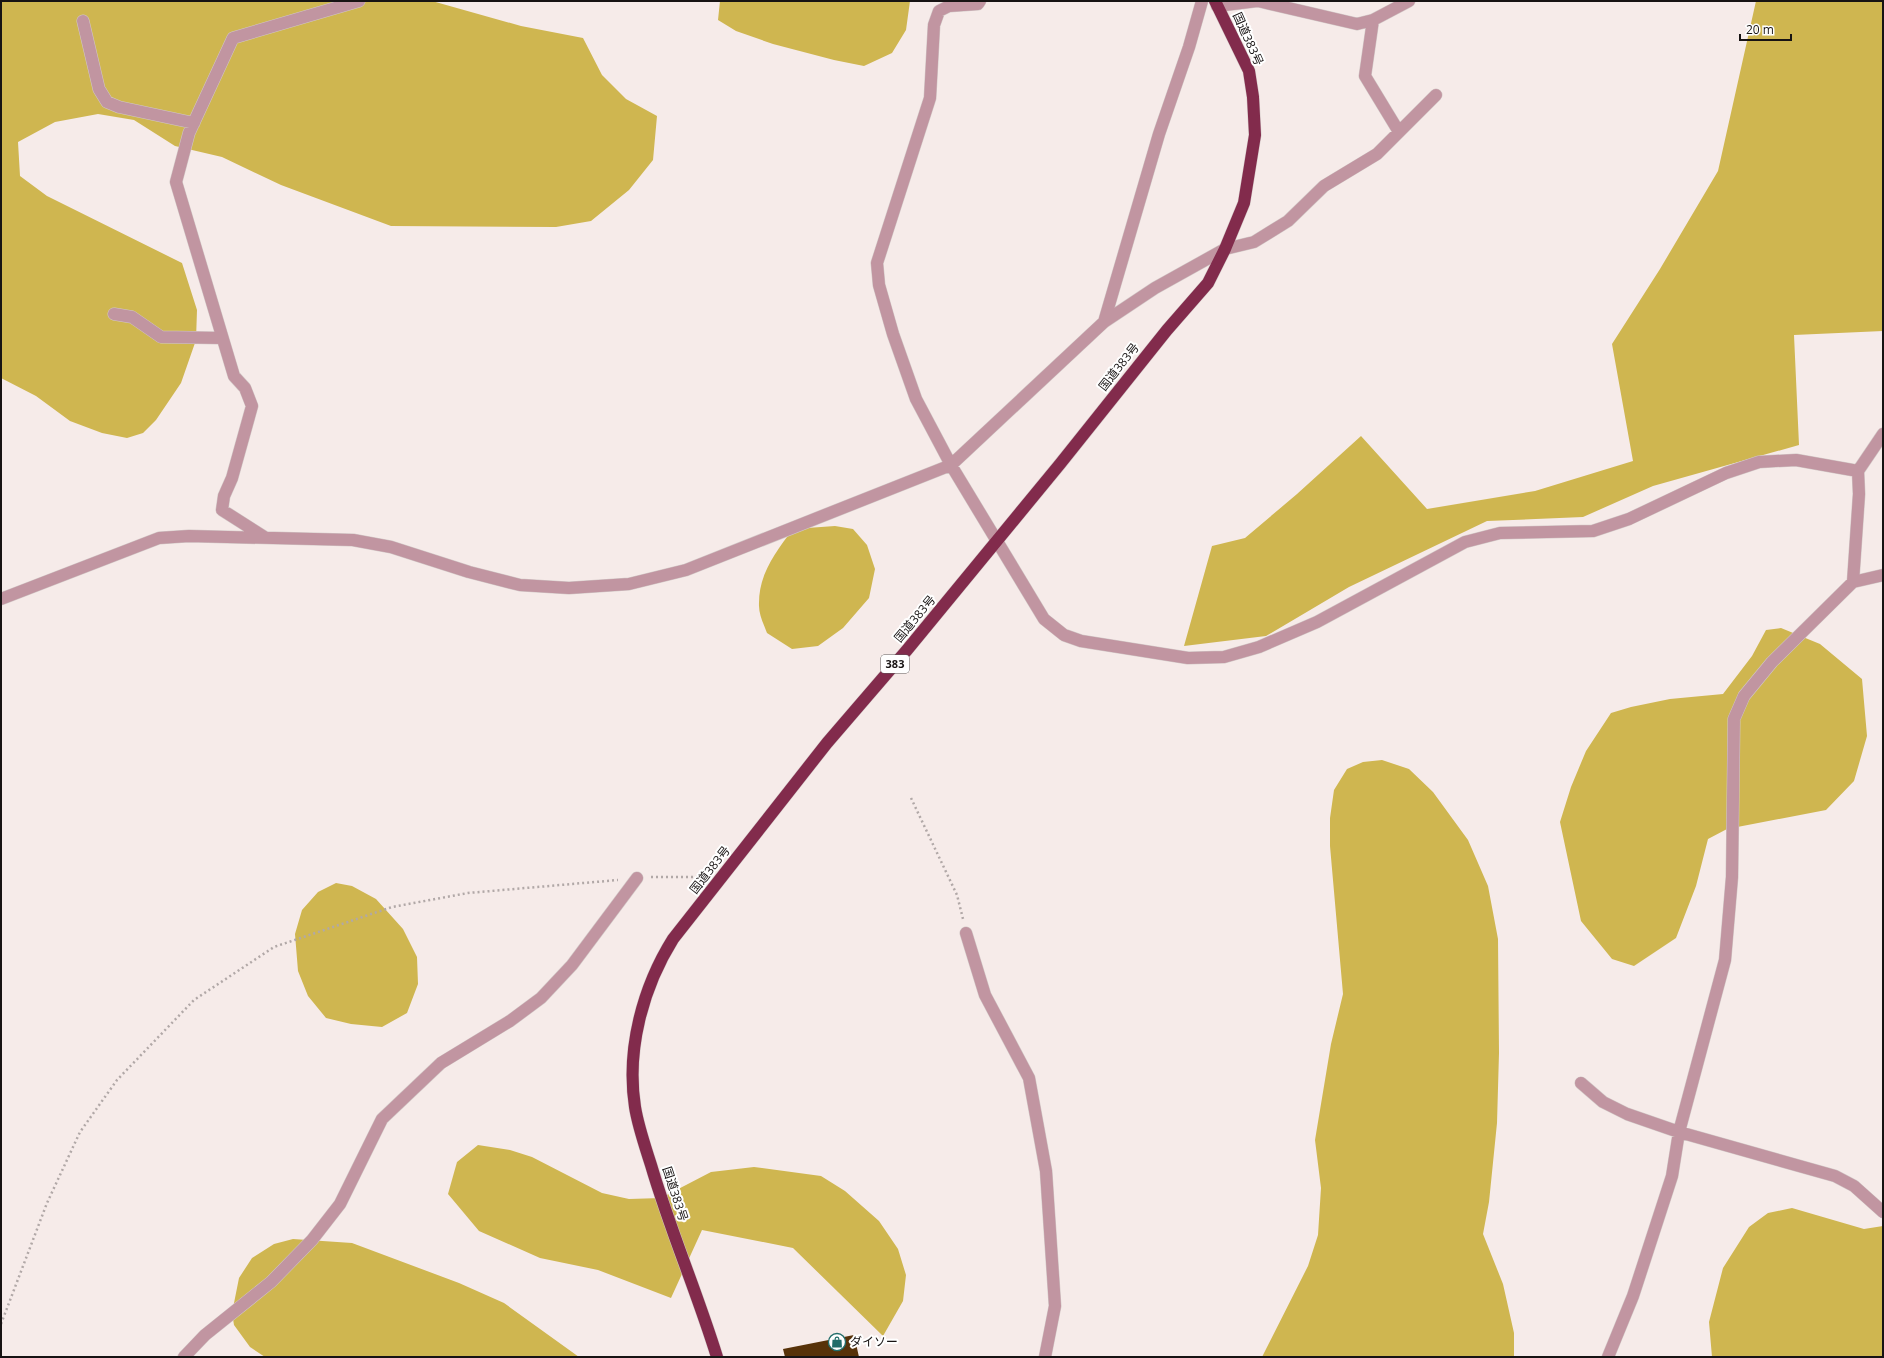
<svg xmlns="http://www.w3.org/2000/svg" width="1884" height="1358" font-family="'Open Sans','Noto Sans JP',sans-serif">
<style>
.forest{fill:#cfb650}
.building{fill:#573209}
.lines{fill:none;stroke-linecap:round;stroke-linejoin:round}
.minor-casing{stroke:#d2c8c7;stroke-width:13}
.highway-casing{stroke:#d2c8c7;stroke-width:13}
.path{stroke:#b1a8a7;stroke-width:2.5;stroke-dasharray:2 3;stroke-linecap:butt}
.minor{stroke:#c195a1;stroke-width:12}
.highway{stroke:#822b4c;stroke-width:12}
.labels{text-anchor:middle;stroke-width:4;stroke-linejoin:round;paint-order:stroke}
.shield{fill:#fff;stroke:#5d5a5a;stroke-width:1}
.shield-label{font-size:11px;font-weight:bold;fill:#171313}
.street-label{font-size:12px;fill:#171313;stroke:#fff}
.poi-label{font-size:12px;fill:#171313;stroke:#fff;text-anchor:start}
</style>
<rect width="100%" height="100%" fill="#f6ebe9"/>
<path class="forest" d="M1,1H432L521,26L583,38L602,75L626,99L657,116L653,160L629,190L591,221L556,227L391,226L281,185L222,157L175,146L134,120L98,114L55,122L18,142L20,176L47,196L182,263L197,310L196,340L181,383L156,420L143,433L127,438L102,433L70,421L36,396L1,378Z
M720,1H910L906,30L892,53L864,66L834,60L773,44L736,31L718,20Z
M1756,1H1883V331L1794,335L1799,445L1653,486L1583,517L1487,521L1349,587L1266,636L1184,646L1212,546L1245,538L1297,494L1361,436L1427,509L1535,491L1633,461L1612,344L1660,269L1718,171Z
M835,526L853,529L867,545L875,569L869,598L843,628L818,646L792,649L767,633C764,625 759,615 759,606C758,575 775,553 793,529Z
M1781,628L1820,644L1862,679L1867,736L1854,781L1826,810L1727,829L1708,839L1696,886L1676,938L1634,966L1612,959L1581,921L1560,822L1571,787L1586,751L1611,713L1631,707L1670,699L1723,694L1752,656L1766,630Z
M1382,760L1409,769L1433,792L1468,840L1488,886L1498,939L1499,1053L1497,1123L1489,1202L1483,1234L1503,1284L1514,1333V1357H1262L1308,1266L1318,1235L1321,1188L1315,1140L1331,1044L1343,994L1330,846V818L1334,790L1347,769L1363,762Z
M336,883L352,886L376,899L403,929L417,957L418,984L407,1013L382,1027L351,1024L326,1018L308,996L298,971L295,934L302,910L318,892Z
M478,1145L510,1150L532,1157L602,1193L629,1199L661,1198L711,1172L754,1167L821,1176L845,1191L879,1221L898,1249L906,1275L903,1301L883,1336L793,1248L702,1230L671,1298L598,1270L540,1258L479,1231L448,1194L457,1162Z
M1792,1208L1864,1229L1883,1226V1357H1712L1709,1322L1723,1268L1749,1227L1768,1213Z
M293,1239L352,1243L459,1283L504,1303L579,1357H265L250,1347L234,1325L232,1313L239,1278L252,1258L274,1244Z"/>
<path class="building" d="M854,1335L859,1357H785L783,1349Z"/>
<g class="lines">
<g class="minor-casing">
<path id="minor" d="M980,1L978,4L949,6L939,11L934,25L930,98L877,263L879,285L893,334L916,399L951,465L1104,322L1155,288L1225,249L1254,242L1288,221L1324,186L1377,154L1436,95
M1258,1L1357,24L1373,20L1409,1
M1217,6L1257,1
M1373,20L1365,76L1399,132
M83,21L99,89L107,102L119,107L194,123
M114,314L132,317L161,337L222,338
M1104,322L1159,134L1189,47L1202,1
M266,538L222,510L224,496L232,478L252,406L245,388L234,376L176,182L189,133L233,38L359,1
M1853,582L1859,494L1858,471L1883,434
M1,599L159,538L189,536L353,540L391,547L469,572L520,585L569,588L629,584L686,570L951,465L1044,619L1064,635L1081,641L1188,658L1224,657L1259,647L1317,622L1465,542L1500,533L1593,531L1629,519L1726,473L1759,462L1796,460L1858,471
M966,933L985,995L1029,1078L1046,1171L1055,1306L1045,1357
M1581,1083L1603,1102L1627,1114L1679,1132L1835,1176L1854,1186L1883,1212
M184,1357L205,1335L271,1282L312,1240L340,1204L382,1119L441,1063L510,1021L541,998L572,965L637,878
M1608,1357L1633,1296L1672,1176L1679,1132L1725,960L1732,877L1734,719L1744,696L1772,662L1853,582L1883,575"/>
</g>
<g class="highway-casing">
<path id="highway" d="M717,1357C697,1292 670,1230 651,1165C645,1146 638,1126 635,1107C626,1049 643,987 673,939L827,743L907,650L1060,464L1167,330L1208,283L1225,249L1244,203L1255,135L1253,97L1249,71L1215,1"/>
</g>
<path class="path" d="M911,798L957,895L963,919
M651,877H704
M1,1324L47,1203L80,1132L117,1080L194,1000L274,947L392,907L468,893L618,880"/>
<use href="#minor" class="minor"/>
<use href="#highway" class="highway"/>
</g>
<defs>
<g id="shop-ring" transform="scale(0.9)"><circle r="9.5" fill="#fff" stroke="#226d69" stroke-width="1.5"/><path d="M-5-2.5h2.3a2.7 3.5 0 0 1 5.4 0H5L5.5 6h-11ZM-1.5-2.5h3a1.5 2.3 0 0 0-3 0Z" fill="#226d69"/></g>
</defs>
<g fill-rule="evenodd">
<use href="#shop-ring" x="837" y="1342"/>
</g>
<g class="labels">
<rect class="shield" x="881" y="655" width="28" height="18" rx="3"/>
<g class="shield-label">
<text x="895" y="668">383</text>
</g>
<g class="street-label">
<text transform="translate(1248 39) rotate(66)" y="4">国道383号</text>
<text transform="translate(1119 367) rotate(-52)" y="4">国道383号</text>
<text transform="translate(915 619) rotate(-50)" y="4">国道383号</text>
<text transform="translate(710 870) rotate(-52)" y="4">国道383号</text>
<text transform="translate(675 1194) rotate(72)" y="4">国道383号</text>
</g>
<g class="poi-label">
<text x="850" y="1346">ダイソー</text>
</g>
</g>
<rect width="1884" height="1358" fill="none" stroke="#171313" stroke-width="4"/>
<path d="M1740 34v6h51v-6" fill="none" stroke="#171313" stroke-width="2"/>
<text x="1746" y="34" font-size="12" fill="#171313" stroke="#ffffff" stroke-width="3" paint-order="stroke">20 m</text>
</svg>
